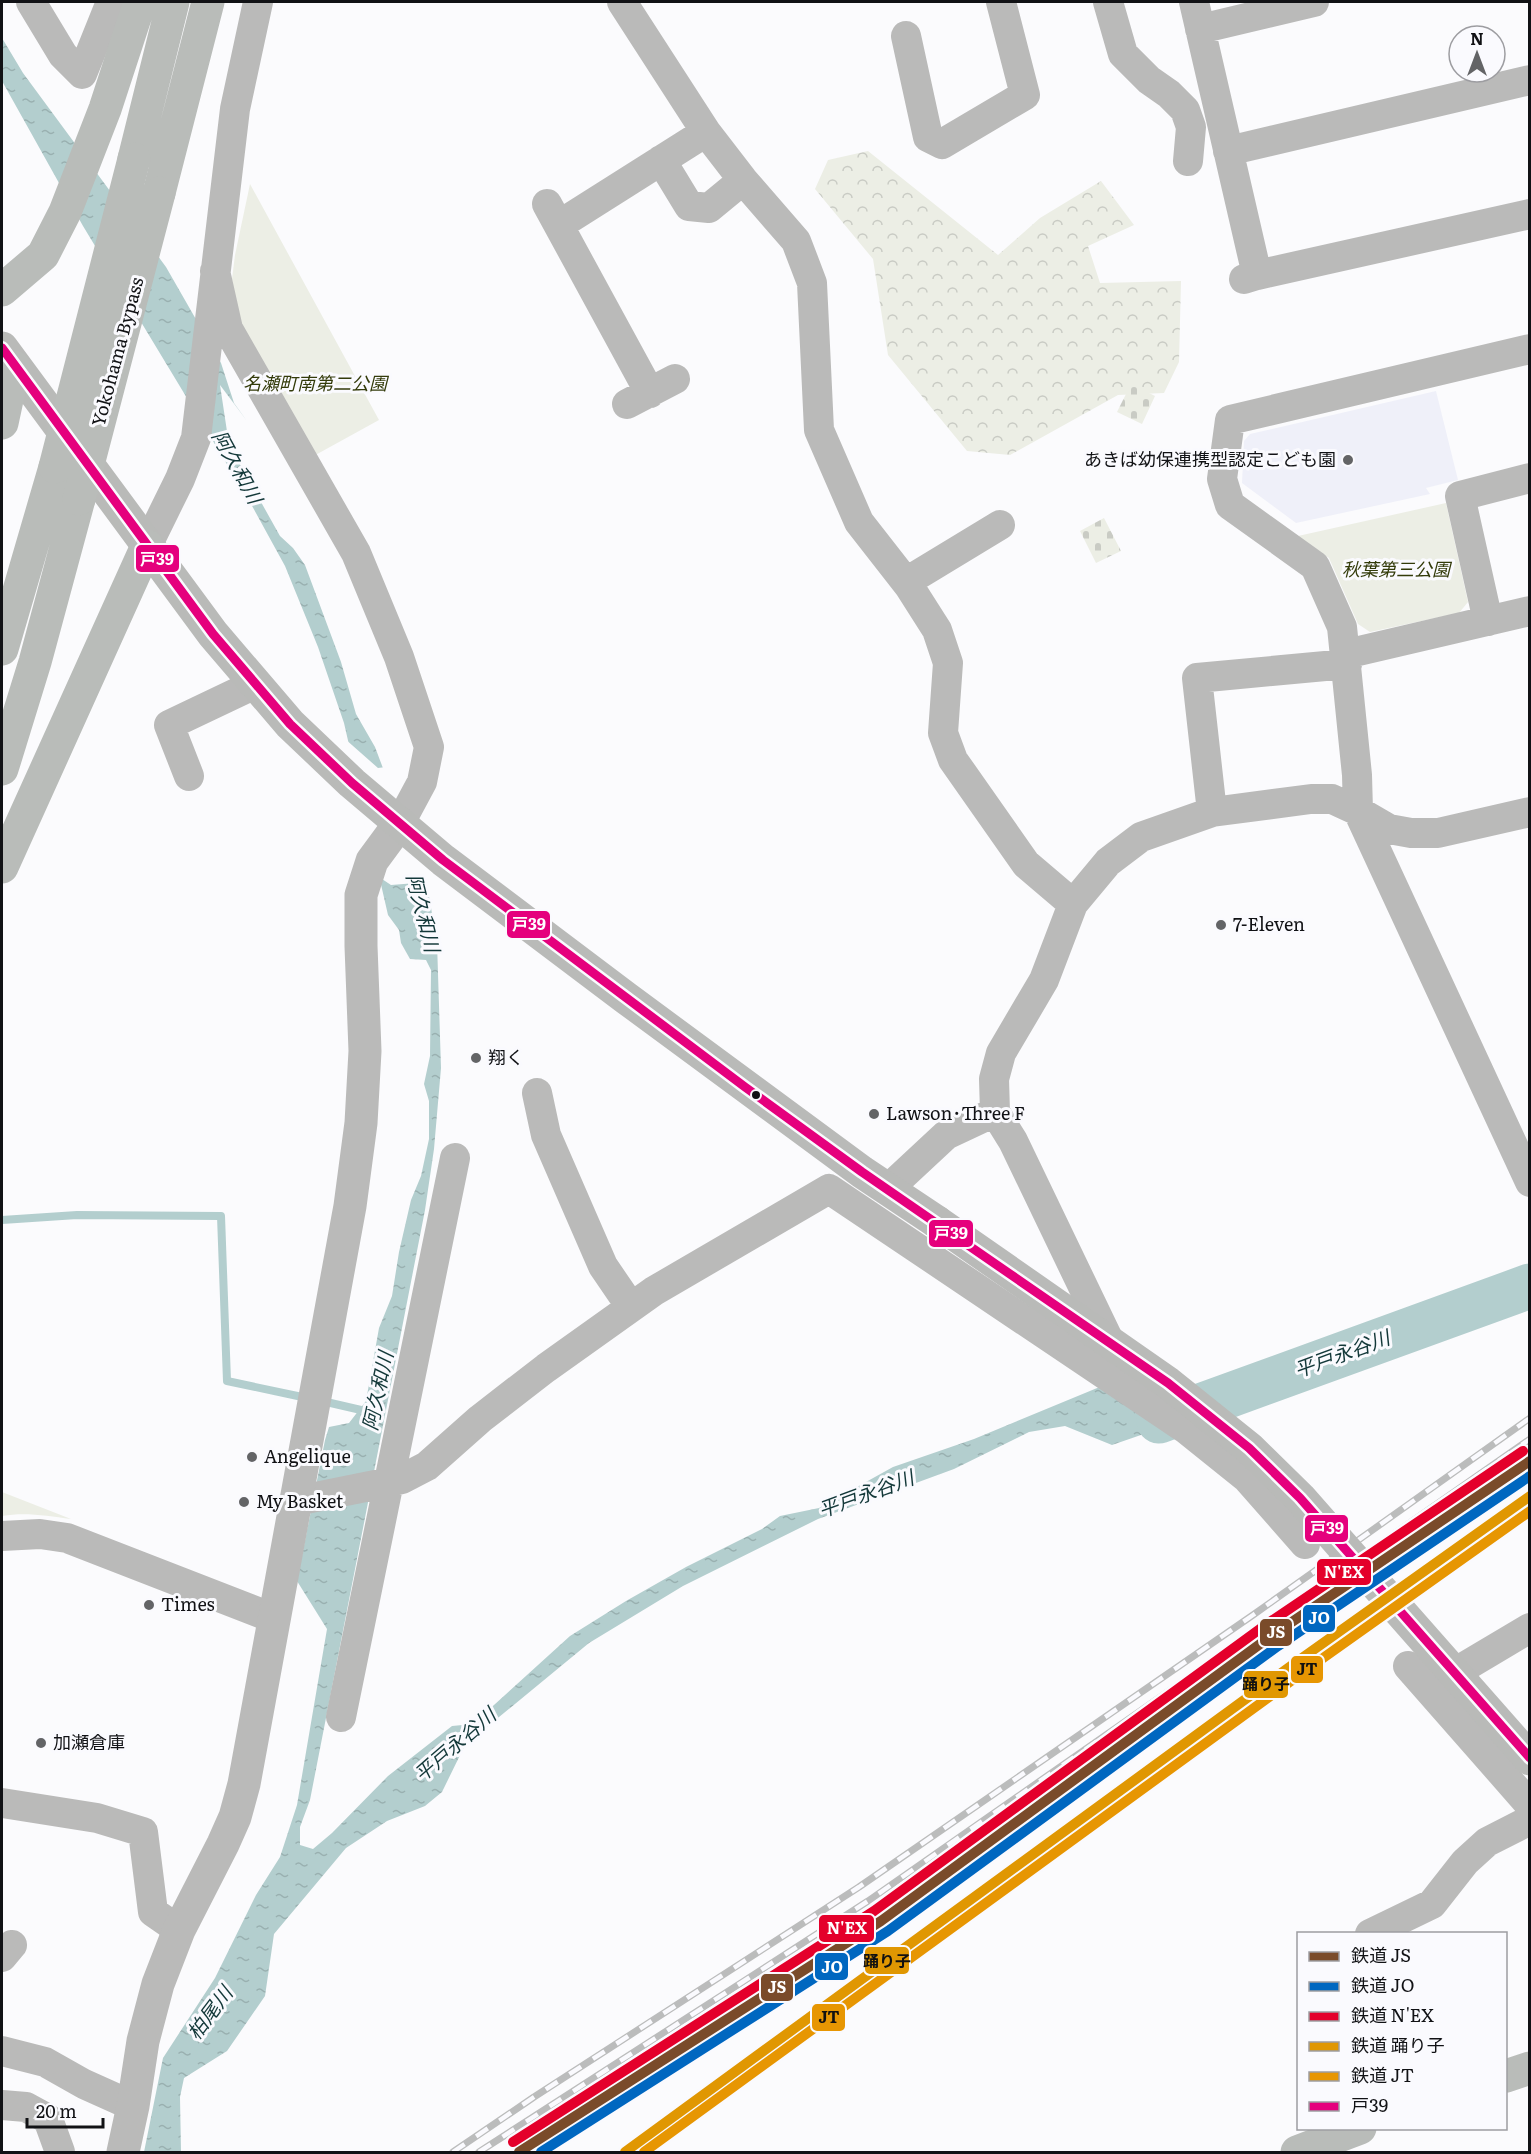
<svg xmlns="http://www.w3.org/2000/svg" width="1531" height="2154" font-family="Literata,'Noto Sans JP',serif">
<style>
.built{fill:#eff0f9}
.forest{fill:url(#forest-crowns)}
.cemetery{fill:url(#cemetery-stones)}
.park{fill:#eceee5}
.water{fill:url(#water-ripples)}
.pier{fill:#fbfbfd}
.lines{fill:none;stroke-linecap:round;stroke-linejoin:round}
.stream{stroke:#b3cece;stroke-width:8}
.river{stroke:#b3cece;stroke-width:45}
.minor{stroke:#babab9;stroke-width:30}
.tertiary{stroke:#babab9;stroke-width:33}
.secondary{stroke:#b9bab8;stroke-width:33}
.trunk{stroke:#b9bcb9;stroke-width:33}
.rail-casing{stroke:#bbbcbc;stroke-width:7}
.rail{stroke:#fafafe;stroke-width:4.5;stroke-dasharray:14;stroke-linecap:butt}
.secondary-bridge{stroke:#b9bab8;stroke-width:33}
.trunk-bridge{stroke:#b9bcb9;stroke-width:33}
.bus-1-casing{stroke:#fafafe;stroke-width:14}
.bus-1{stroke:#e5007d;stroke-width:9}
.rail-1-casing{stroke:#fafafe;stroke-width:15}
.rail-2-casing{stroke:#fafafe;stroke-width:15}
.rail-3-casing{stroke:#fafafe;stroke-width:15}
.rail-4-casing{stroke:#fafafe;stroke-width:15}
.rail-5-casing{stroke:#fafafe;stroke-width:15}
.rail-1{stroke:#7a4b2a;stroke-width:10}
.rail-2{stroke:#0067c0;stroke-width:10}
.rail-3{stroke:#e4002b;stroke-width:10}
.rail-4{stroke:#e09702;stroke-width:10}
.rail-5{stroke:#e79602;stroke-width:10}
.poi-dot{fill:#636466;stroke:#fafafe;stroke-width:2}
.bus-dot{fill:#111215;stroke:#fafafe;stroke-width:2}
.labels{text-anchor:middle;stroke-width:6;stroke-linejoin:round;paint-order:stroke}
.street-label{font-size:18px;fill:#111215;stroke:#fafafe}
.park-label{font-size:18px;font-style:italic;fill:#333b0a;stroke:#fafafe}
.poi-label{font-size:18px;fill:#111215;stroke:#fafafe;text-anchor:start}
.water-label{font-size:20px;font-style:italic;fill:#133839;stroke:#fafafe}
.line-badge{stroke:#fafafe;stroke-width:2}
.badge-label{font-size:16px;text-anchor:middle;font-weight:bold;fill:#fff}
.pale-badge-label{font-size:16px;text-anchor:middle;font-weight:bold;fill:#111}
</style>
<defs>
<pattern id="forest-crowns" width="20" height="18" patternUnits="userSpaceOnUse" patternTransform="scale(1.5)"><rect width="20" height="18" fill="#eceee5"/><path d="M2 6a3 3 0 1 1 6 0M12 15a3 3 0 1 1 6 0" fill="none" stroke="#c9cbc4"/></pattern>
<pattern id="cemetery-stones" width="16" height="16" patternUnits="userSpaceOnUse" patternTransform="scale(1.5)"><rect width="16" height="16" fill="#eceee5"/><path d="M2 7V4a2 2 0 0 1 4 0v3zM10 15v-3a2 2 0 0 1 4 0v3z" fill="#c9cbc4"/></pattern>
<pattern id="water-ripples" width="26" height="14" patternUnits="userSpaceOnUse" patternTransform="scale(1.5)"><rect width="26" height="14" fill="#b3cece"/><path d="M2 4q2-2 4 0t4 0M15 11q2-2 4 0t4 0" fill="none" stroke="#99b0b0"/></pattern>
</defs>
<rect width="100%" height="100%" fill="#fbfbfd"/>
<path class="built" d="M1436,391L1458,480L1426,488L1430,494L1296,523L1242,483L1244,441L1250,434Z"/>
<path class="forest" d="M868,151L998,255L1040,218L1101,181L1134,225L1088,246L1100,283L1181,281L1179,362L1164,393L1118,395L1010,455L967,451L888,355L873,259L815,189L828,160Z"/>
<path class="cemetery" d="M1131,384L1155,396L1142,424L1117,412Z
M1104,518L1121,551L1096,563L1080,531Z"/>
<path class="park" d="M250,184L379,420L310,458L238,320L232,279L235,255Z
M1446,503L1468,602L1459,613L1370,632L1358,624L1329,558L1298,536Z
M2,1492L71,1519C47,1516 26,1512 2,1516Z"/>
<path class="water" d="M2,38L23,73L166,267L221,363L234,403L247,421L220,385L228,438L233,452L280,536L293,548L305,565L341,662L356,714L375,747L427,885L437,942L441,1068L434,1149L425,1210L310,1800L300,1827V1845L313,1849L332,1833L388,1776L452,1726L473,1724L570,1636L626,1601L686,1567L762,1529L780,1516L819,1508L893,1467L974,1439L1102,1386L1164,1427L1112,1445L1065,1426L1029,1432L954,1469L818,1519L683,1586L589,1643L465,1745L442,1792L425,1806L387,1821L346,1848L274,1934L265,1996L227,2051L184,2078L180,2097L181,2152H144L163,2058L215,1978L256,1895L280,1857L297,1805L327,1629L297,1581L325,1440L329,1427L349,1423L366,1401L379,1328L392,1296L399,1252L411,1200L421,1176L429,1139V1101L424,1084L430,1056L431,970L426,960L410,959L401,943L399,930L388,915L344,723L318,647L285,566L251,504L83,226L2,81Z"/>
<path class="pier" d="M344,738L378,768L386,767L429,882L391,885L376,875Z"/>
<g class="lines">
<path class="stream" d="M2,1220L77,1215L221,1216L227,1381L307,1398
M322,1401L361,1410"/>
<path class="river" d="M1159,1421L1530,1286"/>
<path class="minor" d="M31,2L63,55L82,74L111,2
M622,2L706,132L743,180L796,241L812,283L819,430L859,522L909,586L937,630L948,663L943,733L953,760L1026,864L1073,904
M1108,2L1123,54L1149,80L1169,94L1185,110L1191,127L1188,161
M1194,2L1257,275L1244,279
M1200,29L1314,2
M906,36L928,137L942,144L1025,95L1001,2
M1228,151L1530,80
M661,160L689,206L709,208L743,180
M547,204L650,393
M559,225L706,132
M215,271L228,329L356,553L399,657L429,747L422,782L400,823
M1257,275L1530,214
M1530,349L1230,420L1222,479L1230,505L1315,566L1342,627L1357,775L1358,811L1530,1182
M627,404L675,379
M147,546L180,479L196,438L235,109L258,2
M906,582L1000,525
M1488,621L1460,496L1530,478
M1346,654L1530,611
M189,776L169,725L255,684
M1212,812L1197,678L1347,664
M537,1093L546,1135L603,1266L631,1307
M888,1189L946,1135L995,1112
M1114,1351L1013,1141L995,1112L994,1079L1001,1053L1044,980L1073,904L1108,862L1141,837L1212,812L1311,799H1332L1358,811L1389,829L1411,833H1438L1530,812
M296,1501L390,1482L402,1479L427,1466L480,1419L546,1368L654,1291L829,1189L1186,1429L1247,1478L1305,1544
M2,1536L40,1534L67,1538L273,1618
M1408,1666L1530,1805
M1434,1685L1530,1628
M341,1717L455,1158
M2,1803L97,1818L143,1832L153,1912L179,1930
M1370,1934L1432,1904L1465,1862L1487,1842L1530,1820
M2,1957L12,1945
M2,2051L45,2062L84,2084L133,2106
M2,2105L26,2107L48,2119L60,2152"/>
<path class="tertiary" d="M123,2152L133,2106L143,2041L158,1984L179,1930L223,1844L235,1817L244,1784L350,1206L361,1123L365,1051L361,946V895L372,861L400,823"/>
<path class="secondary" d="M2,348L213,634L290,724L352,783L443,860L626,998L862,1172L937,1222"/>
<path class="trunk" d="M134,159L173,2
M159,193L208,2
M2,290L43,255L65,212L105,109L140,2
M2,423L14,367
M2,649L55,467
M2,769L35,662L79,499
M2,867L147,546
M1506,2076L1530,2068
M1297,2152L1360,2128"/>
<g class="rail-casing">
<path id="rail" d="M453,2152L534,2097L859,1887L1253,1615L1530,1418
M479,2152L868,1901L1530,1439"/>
</g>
<use href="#rail" class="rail"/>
<path class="secondary-bridge" d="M937,1222L1168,1383L1249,1448L1300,1498L1530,1759"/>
<path class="trunk-bridge" d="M55,467L134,159
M79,499L159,193"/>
<g class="bus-1-casing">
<path id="bus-1" d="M2,348L213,634L290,724L352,783L443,860L745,1087L862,1172L1168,1383L1249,1448L1300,1498L1530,1758"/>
</g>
<use href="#bus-1" class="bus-1"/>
<g class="rail-1-casing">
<path id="rail-1" d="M519,2152L881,1921L1271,1636L1530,1461"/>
</g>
<g class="rail-2-casing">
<path id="rail-2" d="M541,2152L888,1931L1278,1646L1530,1476"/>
</g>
<g class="rail-3-casing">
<path id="rail-3" d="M513,2142L874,1911L1264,1626L1523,1451"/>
</g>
<g class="rail-4-casing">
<path id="rail-4" d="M625,2152L1295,1663L1530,1496"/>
</g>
<g class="rail-5-casing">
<path id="rail-5" d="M644,2152L1302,1673L1530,1511"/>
</g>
<use href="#rail-1" class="rail-1"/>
<use href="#rail-2" class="rail-2"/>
<use href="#rail-3" class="rail-3"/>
<use href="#rail-4" class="rail-4"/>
<use href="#rail-5" class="rail-5"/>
</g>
<g class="poi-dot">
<circle cx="1348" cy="460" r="6"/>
<circle cx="1221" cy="925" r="6"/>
<circle cx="476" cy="1058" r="6"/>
<circle cx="874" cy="1114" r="6"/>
<circle cx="252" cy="1457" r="6"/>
<circle cx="244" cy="1502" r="6"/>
<circle cx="149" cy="1605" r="6"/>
<circle cx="41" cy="1743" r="6"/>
</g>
<circle class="bus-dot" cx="756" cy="1095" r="5"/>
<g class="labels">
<g class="street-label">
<text transform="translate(118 352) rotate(-75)" y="6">Yokohama Bypass</text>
</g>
<g class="park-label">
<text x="315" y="390">名瀬町南第二公園</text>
<text x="1396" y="576">秋葉第三公園</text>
</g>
<g class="poi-label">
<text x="1336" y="466" text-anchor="end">あきば幼保連携型認定こども園</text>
<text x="1233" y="931">7-Eleven</text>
<text x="488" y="1064">翔く</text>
<text x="886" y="1120">Lawson･Three F</text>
<text x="264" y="1463">Angelique</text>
<text x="256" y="1508">My Basket</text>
<text x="161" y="1611">Times</text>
<text x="53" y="1749">加瀬倉庫</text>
</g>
<g class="water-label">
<text transform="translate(237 467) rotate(61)" y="7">阿久和川</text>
<text transform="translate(423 913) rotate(76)" y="7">阿久和川</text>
<text transform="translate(1342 1354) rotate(-20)" y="7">平戸永谷川</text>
<text transform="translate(378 1391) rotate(-78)" y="7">阿久和川</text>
<text transform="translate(866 1494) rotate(-20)" y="7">平戸永谷川</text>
<text transform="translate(455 1745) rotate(-41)" y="7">平戸永谷川</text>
<text transform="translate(210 2013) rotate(-53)" y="7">柏尾川</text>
</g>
</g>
<g class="line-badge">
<rect x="135" y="544" width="45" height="29" rx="6" fill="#e5007d"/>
<rect x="506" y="910" width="45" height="29" rx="6" fill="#e5007d"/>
<rect x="928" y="1219" width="46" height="29" rx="6" fill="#e5007d"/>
<rect x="1304" y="1514" width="45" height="29" rx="6" fill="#e5007d"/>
<rect x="1316" y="1558" width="56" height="28" rx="6" fill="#e4002b"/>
<rect x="1302" y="1604" width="34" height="29" rx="6" fill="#0067c0"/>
<rect x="1259" y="1618" width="34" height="29" rx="6" fill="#7a4b2a"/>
<rect x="1290" y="1655" width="34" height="29" rx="6" fill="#e79602"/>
<rect x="1243" y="1670" width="46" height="29" rx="6" fill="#e09702"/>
<rect x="818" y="1914" width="57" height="29" rx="6" fill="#e4002b"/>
<rect x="864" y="1946" width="46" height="29" rx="6" fill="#e09702"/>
<rect x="814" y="1952" width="35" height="29" rx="6" fill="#0067c0"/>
<rect x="760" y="1973" width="34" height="29" rx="6" fill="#7a4b2a"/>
<rect x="811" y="2003" width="35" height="29" rx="6" fill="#e79602"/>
</g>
<g class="badge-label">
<text x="157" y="565">戸39</text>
<text x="529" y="930">戸39</text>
<text x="951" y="1239">戸39</text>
<text x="1327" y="1534">戸39</text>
<text x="1344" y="1578">N'EX</text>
<text x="1319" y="1624">JO</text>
<text x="1276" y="1638">JS</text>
<text x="847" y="1934">N'EX</text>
<text x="832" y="1973">JO</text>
<text x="777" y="1993">JS</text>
</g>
<g class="pale-badge-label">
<text x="1307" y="1675">JT</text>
<text x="1266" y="1690">踊り子</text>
<text x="887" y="1967">踊り子</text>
<text x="829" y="2023">JT</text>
</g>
<rect width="1531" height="2154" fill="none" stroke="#111215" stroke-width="6"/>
<rect x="1297" y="1932" width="210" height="198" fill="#fafafe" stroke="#9d9da1" stroke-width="1.5"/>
<rect x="1309" y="1952" width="30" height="9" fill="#7a4b2a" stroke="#9d9da1" stroke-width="1.5"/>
<text x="1351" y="1962" font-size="18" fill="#111215">鉄道 JS</text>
<rect x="1309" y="1982" width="30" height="9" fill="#0067c0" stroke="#9d9da1" stroke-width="1.5"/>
<text x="1351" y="1992" font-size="18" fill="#111215">鉄道 JO</text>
<rect x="1309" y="2012" width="30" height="9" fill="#e4002b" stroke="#9d9da1" stroke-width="1.5"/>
<text x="1351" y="2022" font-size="18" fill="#111215">鉄道 N'EX</text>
<rect x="1309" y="2042" width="30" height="9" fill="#e09702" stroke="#9d9da1" stroke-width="1.5"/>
<text x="1351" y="2052" font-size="18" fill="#111215">鉄道 踊り子</text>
<rect x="1309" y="2072" width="30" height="9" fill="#e79602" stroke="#9d9da1" stroke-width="1.5"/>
<text x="1351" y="2082" font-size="18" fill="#111215">鉄道 JT</text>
<rect x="1309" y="2102" width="30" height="9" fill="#e5007d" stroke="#9d9da1" stroke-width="1.5"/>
<text x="1351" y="2112" font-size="18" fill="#111215">戸39</text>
<g transform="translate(1477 54)"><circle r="28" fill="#fafafe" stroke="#9d9da1" stroke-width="1.5"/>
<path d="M0-4.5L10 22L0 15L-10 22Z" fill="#636466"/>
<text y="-9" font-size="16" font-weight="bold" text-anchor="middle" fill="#111215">N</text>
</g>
<path d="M27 2118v9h76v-9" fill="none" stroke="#111215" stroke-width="3"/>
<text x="36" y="2118" font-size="18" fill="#111215" stroke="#fafafe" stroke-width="4.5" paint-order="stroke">20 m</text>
</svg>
